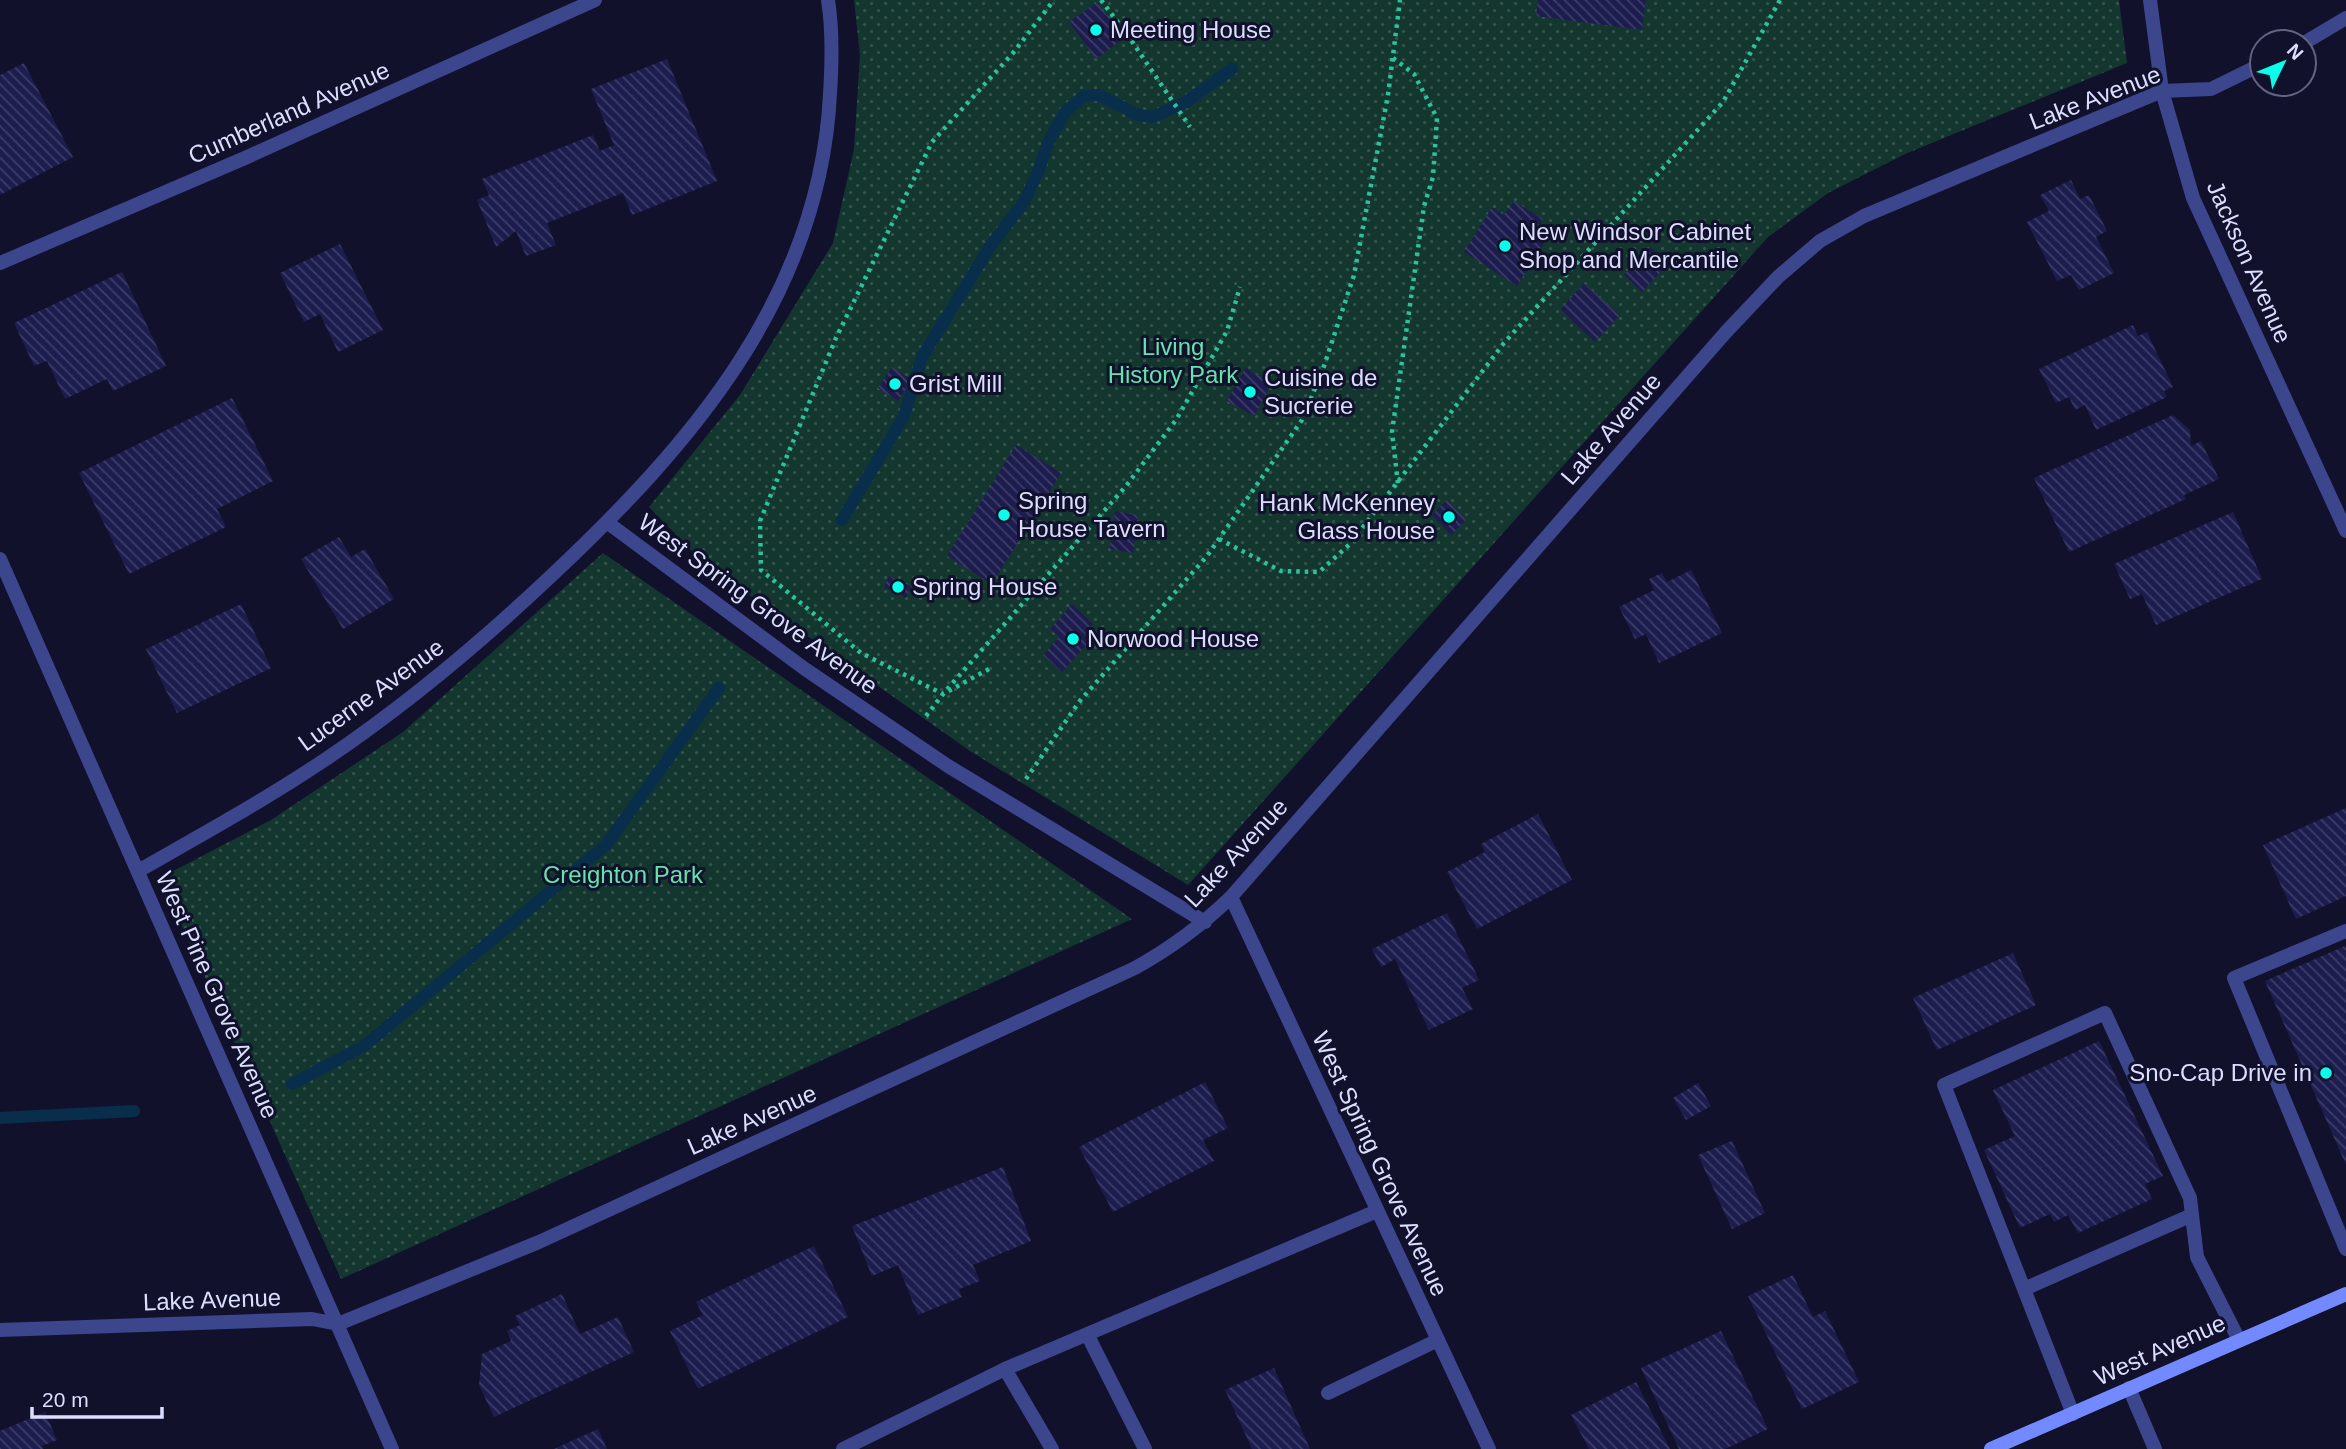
<svg xmlns="http://www.w3.org/2000/svg" width="2346" height="1449" font-family="Arial,sans-serif">
<style>
.park{fill:url(#park-dots)}
.lines{fill:none;stroke-linecap:round;stroke-linejoin:round}
.stream{stroke:#092e4c;stroke-width:12}
.building{fill:url(#building-back-hatch)}
.path{stroke:#2dc29e;stroke-width:4.5;stroke-dasharray:3.5 5;stroke-linecap:butt}
.lane{stroke:#3b468c;stroke-width:14}
.street{stroke:#3b468c;stroke-width:14}
.secondary{stroke:#7389ff;stroke-width:14}
.poi-dot{fill:#08ffeb;stroke:#11112c;stroke-width:2.5}
.labels{text-anchor:middle;stroke-width:6;stroke-linejoin:round;paint-order:stroke}
.poi-label{font-size:24px;fill:#dcdeff;stroke:#11112c;text-anchor:start}
.street-label{font-size:24px;fill:#dcdeff;stroke:#11112c}
.park-label{font-size:24px;fill:#63e4ac;stroke:#11112c}
</style>
<defs>
<pattern id="park-dots" width="8" height="8" patternUnits="userSpaceOnUse" patternTransform="scale(1.75)"><rect width="8" height="8" fill="#13372f"/><path d="M2 2h.1M6 6h.1" fill="none" stroke="#35544e" stroke-width="1.8" stroke-linecap="round"/></pattern>
<pattern id="building-back-hatch" width="6" height="6" patternUnits="userSpaceOnUse" patternTransform="scale(1.75)"><rect width="6" height="6" fill="#1d1c4e"/><path d="M-1 5l2 2M0 0l6 6M5-1l2 2" fill="none" stroke="#3d3d69"/></pattern>
</defs>
<rect width="100%" height="100%" fill="#11112c"/>
<path class="park" d="M854,0H2119L2127,63L1905,154L1828,193L1768,237L1188,885L970,751L704,563L649,507L740,395L833,243L854,149L860,55Z
M603,553L1132,919L341,1279L160,878L271,820L403,732Z"/>
<g class="lines">
<path class="stream" d="M842,520L904,416L922,357L991,245L1024,202L1038,172L1048,143L1065,112L1084,96L1099,95L1138,115L1153,117L1186,102L1232,69
M292,1084L364,1046L606,845L719,688
M0,1118L134,1111"/>
</g>
<path class="building" d="M1538,0H1646L1642,30L1536,16Z
M1097,2L1124,38L1096,59L1069,22Z
M667,59L717,181L632,215L623,193L547,223L556,245L526,256L516,231L496,247L477,200L489,195L482,179L593,135L600,151L614,145L591,89Z
M24,63L73,157L0,195V75Z
M2071,180L2080,199L2089,195L2107,231L2096,237L2114,273L2079,290L2071,275L2057,281L2027,222L2049,211L2040,195Z
M1514,201L1543,219L1535,233L1546,240L1517,286L1464,252L1492,207L1504,215Z
M340,244L383,330L338,352L320,314L304,322L280,273Z
M1650,247L1669,263L1642,292L1624,275Z
M122,272L166,366L113,391L107,379L65,399L47,361L34,366L14,323Z
M1584,283L1620,315L1595,342L1560,310Z
M2133,325L2138,336L2147,332L2173,387L2164,391L2167,397L2096,430L2085,405L2075,410L2069,397L2056,403L2039,369Z
M892,367L912,380L898,401L878,388Z
M1245,368L1272,383L1254,416L1227,401Z
M232,398L273,481L217,509L226,527L129,574L79,473Z
M2173,415L2190,430L2191,446L2201,441L2219,479L2184,495L2186,499L2069,552L2034,478Z
M1016,445L1061,473L992,584L947,556Z
M1447,500L1466,520L1451,535L1432,515Z
M1115,511L1138,515L1133,553L1110,549Z
M2233,512L2262,579L2156,625L2142,594L2130,599L2114,564Z
M339,537L351,557L365,549L394,599L343,629L301,559Z
M1691,570L1722,633L1659,663L1646,634L1635,639L1619,607L1654,590L1649,579L1662,573L1667,582Z
M889,576L911,586L906,598L884,587Z
M241,604L271,668L177,713L146,649Z
M1072,604L1093,624L1084,634L1091,640L1062,672L1043,655L1059,637L1050,629Z
M2346,808V896L2296,919L2263,845Z
M1538,814L1572,880L1477,929L1447,872L1485,852L1481,844Z
M1447,913L1479,980L1462,988L1473,1009L1429,1030L1395,959L1381,967L1372,949Z
M2345,946L2346,949V1165L2265,981Z
M2013,953L2036,1005L1937,1050L1913,998Z
M2099,1041L2163,1176L2145,1184L2152,1199L2078,1233L2068,1215L2054,1222L2050,1214L2020,1228L1984,1150L2015,1136L1993,1090Z
M1205,1082L1228,1128L1203,1140L1214,1161L1113,1212L1079,1147Z
M1698,1083L1711,1106L1686,1120L1673,1098Z
M1732,1141L1765,1213L1732,1229L1698,1155Z
M1003,1167L1031,1241L973,1265L980,1281L959,1289L962,1297L918,1315L898,1265L872,1276L852,1226Z
M814,1246L848,1317L698,1389L670,1331L703,1315L696,1302Z
M1793,1275L1813,1317L1825,1311L1859,1382L1802,1409L1748,1296Z
M562,1294L580,1334L618,1317L634,1352L494,1417L479,1385L482,1354L511,1341L507,1331L520,1325L515,1316Z
M1721,1331L1768,1429L1725,1449H1679L1641,1368Z
M1274,1368L1310,1449H1252L1225,1390Z
M1636,1382L1670,1449H1589L1571,1415Z
M45,1412L57,1440L42,1446L43,1449H0V1431Z
M598,1429L607,1449H554Z"/>
<g class="lines">
<path class="path" d="M1101,0L1129,37L1190,127
M1393,58L1414,74L1437,118L1433,177L1424,206L1392,432L1398,484
M1219,539L1281,571L1319,572L1350,544L1504,343L1723,102L1780,0
M989,669L943,694L861,653L761,570L760,521L836,338L932,142L1013,53L1054,0
M926,716L943,694L1126,486L1176,420L1227,331L1240,287
M1026,779L1079,702L1207,556L1302,420L1323,369L1354,275L1388,95L1400,0"/>
<path class="lane" d="M2346,931L2234,978L2346,1249
M2024,1289L2192,1215
M1087,1334L1145,1449
M1005,1369L1052,1449
M2129,1388L2155,1449
M1328,1393L1438,1340
M2073,1414L1944,1085L2105,1013L2190,1198L2197,1257L2239,1340
M843,1449L1005,1369L1377,1211"/>
<path class="street" d="M2150,0L2162,91L2193,198L2346,531
M2304,43L2346,18
M0,263L245,158L595,0
M608,523L805,669L948,766L1205,922
M0,559L392,1449
M138,871C201,835 265,800 326,759C406,705 480,643 550,577C691,445 820,296 830,94C832,63 833,31 828,0
M1231,897L1489,1449
M0,1330L312,1319L338,1324L539,1242L1135,968C1171,948 1201,926 1231,897L1726,332L1778,277L1820,241L1864,216L2162,91L2211,89L2262,64"/>
<path class="secondary" d="M1991,1449L2346,1294"/>
</g>
<g class="poi-dot">
<circle cx="1096" cy="30" r="7"/>
<circle cx="1505" cy="246" r="7"/>
<circle cx="895" cy="384" r="7"/>
<circle cx="1250" cy="392" r="7"/>
<circle cx="1004" cy="515" r="7"/>
<circle cx="1449" cy="517" r="7"/>
<circle cx="898" cy="587" r="7"/>
<circle cx="1073" cy="639" r="7"/>
<circle cx="2326" cy="1073" r="7"/>
</g>
<g class="labels">
<g class="poi-label">
<text x="1110" y="38">Meeting House</text>
<text x="1519" y="240">New Windsor Cabinet<tspan x="1519" dy="28">Shop and Mercantile</tspan></text>
<text x="1264" y="386">Cuisine de<tspan x="1264" dy="28">Sucrerie</tspan></text>
<text x="909" y="392">Grist Mill</text>
<text x="1018" y="509">Spring<tspan x="1018" dy="28">House Tavern</tspan></text>
<text x="1435" y="511" text-anchor="end">Hank McKenney<tspan x="1435" dy="28">Glass House</tspan></text>
<text x="912" y="595">Spring House</text>
<text x="1087" y="647">Norwood House</text>
<text x="2312" y="1081" text-anchor="end">Sno-Cap Drive in</text>
</g>
<g class="street-label">
<text transform="translate(2095 98) rotate(-21)" y="8">Lake Avenue</text>
<text transform="translate(289 113) rotate(-24)" y="8">Cumberland Avenue</text>
<text transform="translate(2249 262) rotate(66)" y="8">Jackson Avenue</text>
<text transform="translate(1611 429) rotate(-49)" y="8">Lake Avenue</text>
<text transform="translate(758 604) rotate(36)" y="8">West Spring Grove Avenue</text>
<text transform="translate(371 695) rotate(-36)" y="8">Lucerne Avenue</text>
<text transform="translate(1236 853) rotate(-47)" y="8">Lake Avenue</text>
<text transform="translate(217 995) rotate(66)" y="8">West Pine Grove Avenue</text>
<text transform="translate(752 1120) rotate(-24)" y="8">Lake Avenue</text>
<text transform="translate(1380 1164) rotate(65)" y="8">West Spring Grove Avenue</text>
<text transform="translate(212 1300) rotate(-2)" y="8">Lake Avenue</text>
<text transform="translate(2160 1350) rotate(-24)" y="8">West Avenue</text>
</g>
<g class="park-label">
<text x="1173" y="355">Living<tspan x="1173" dy="28">History Park</tspan></text>
<text x="623" y="883">Creighton Park</text>
</g>
</g>
<g transform="translate(2283 63) rotate(47)"><circle r="33" fill="#11112c" stroke="#626380" stroke-width="2"/>
<path d="M0-5L12 26L0 18L-12 26Z" fill="#08ffeb"/>
<text y="-10" font-size="19" font-weight="bold" text-anchor="middle" fill="#dcdeff">N</text>
</g>
<path d="M32 1407v10h130v-10" fill="none" stroke="#dcdeff" stroke-width="3.5"/>
<text x="42" y="1407" font-size="21" fill="#dcdeff" stroke="#11112c" stroke-width="5" paint-order="stroke">20 m</text>
</svg>
